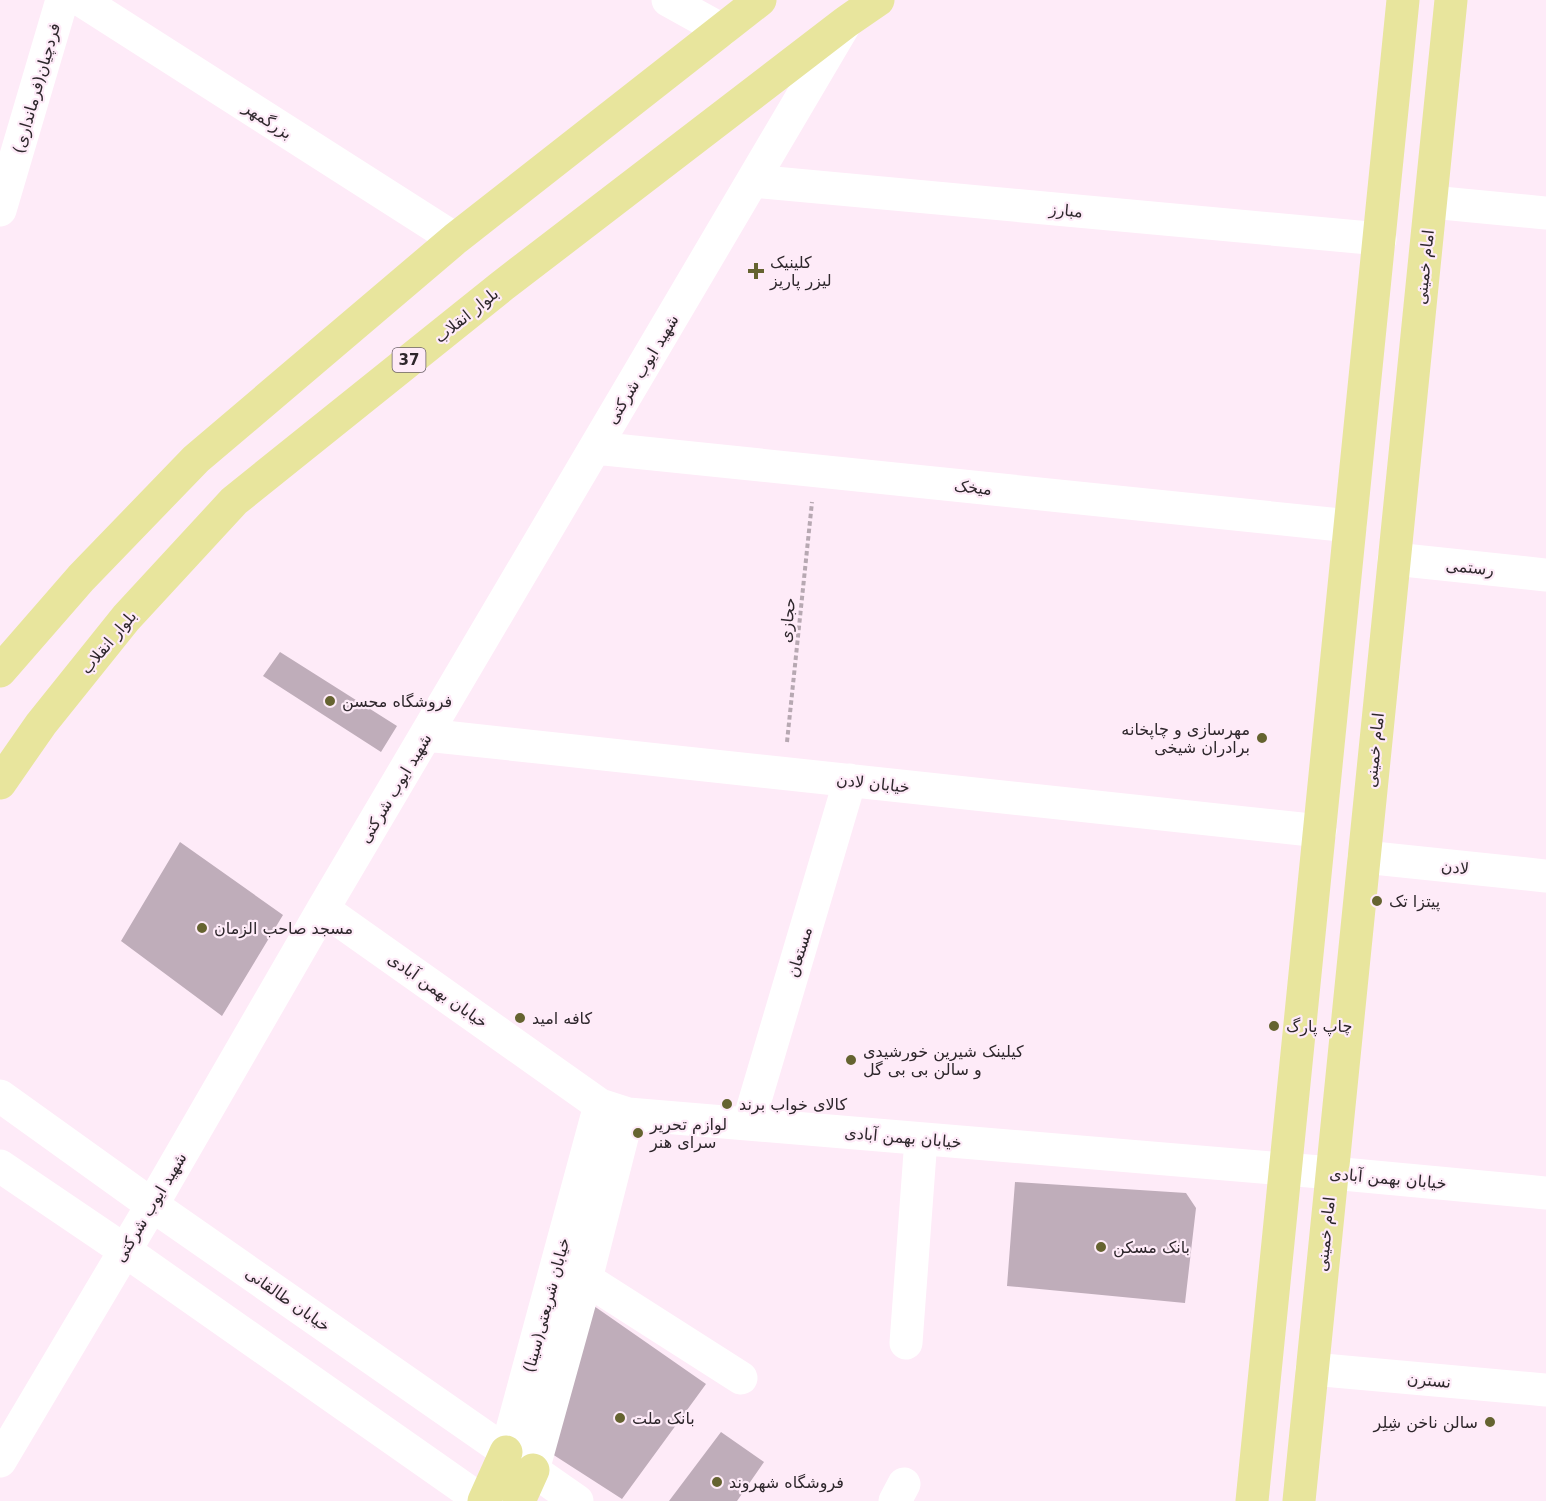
<svg xmlns="http://www.w3.org/2000/svg" width="1546" height="1501" font-family="'DejaVu Sans',Vazirmatn,sans-serif">
<style>
.building{fill:#bfadba}
.lines{fill:none;stroke-linecap:round;stroke-linejoin:round}
.path{stroke:#b7a8b2;stroke-width:4;stroke-dasharray:4.5 3;stroke-linecap:butt}
.minor{stroke:#fff;stroke-width:33}
.major{stroke:#e8e59d;stroke-width:33}
.poi-dot{fill:#656330;stroke:#feebf8;stroke-width:2}
.labels{text-anchor:middle;stroke-width:4.5;stroke-linejoin:round;paint-order:stroke}
.shield{fill:#feebf8;stroke:#6c6269;stroke-width:1.5}
.shield-label{font-size:15px;font-weight:bold;fill:#2e272c}
.street-label{font-size:16px;fill:#2e272c;stroke:#feebf8}
.poi-label{font-size:16px;fill:#2e272c;stroke:#feebf8;text-anchor:start}
</style>
<rect width="100%" height="100%" fill="#feebf8"/>
<path class="building" d="M280,652L397,726L381,752L263,676Z
M180,842L283,915L222,1016L121,941Z
M1015,1182L1186,1193L1196,1208L1185,1303L1007,1286Z
M594,1306L706,1384L622,1499L549,1452Z
M721,1432L764,1462L737,1501H669Z"/>
<g class="lines">
<path class="path" d="M787,742L812,502"/>
<path class="minor" d="M81,0L455,239
M668,0L722,30
M753,181L1380,239
M1431,202L1546,213
M0,210L62,0
M595,448L1350,526
M1394,559L1546,575
M426,735L1320,831
M1364,857L1546,876
M323,909L600,1105L628,1114L1332,1173L1546,1193
M0,1096L152,1205L577,1501
M748,1124L850,780
M0,1166L124,1250L482,1501
M586,1279L741,1378
M906,1343L921,1139
M1312,1369L1546,1390
M506,1452L600,1105
M0,1461L152,1205L323,909L846,22
M533,1470L586,1279L628,1114
M895,1501L904,1484"/>
<path class="major" d="M0,671L81,578L196,459L455,239L760,0
M0,783L41,724L126,618L234,501L502,286L846,22L878,0
M484,1501L506,1452
M519,1501L533,1470
M1252,1501L1403,0
M1299,1501L1451,0"/>
</g>
<g class="poi-dot">
<path d="M753 262h6v6h6v6h-6v6h-6v-6h-6v-6h6z"/>
<circle cx="330" cy="701" r="6"/>
<circle cx="1262" cy="738" r="6"/>
<circle cx="1377" cy="901" r="6"/>
<circle cx="202" cy="928" r="6"/>
<circle cx="520" cy="1018" r="6"/>
<circle cx="1274" cy="1026" r="6"/>
<circle cx="851" cy="1060" r="6"/>
<circle cx="727" cy="1104" r="6"/>
<circle cx="638" cy="1133" r="6"/>
<circle cx="1101" cy="1247" r="6"/>
<circle cx="620" cy="1418" r="6"/>
<circle cx="1490" cy="1422" r="6"/>
<circle cx="717" cy="1482" r="6"/>
</g>
<g class="labels">
<rect class="shield" x="392.5" y="348" width="33" height="24" rx="4.5"/>
<g class="shield-label">
<text x="409" y="365">37</text>
</g>
<g class="street-label">
<text transform="translate(36 88) rotate(-74)" y="6">فردچیان(فرمانداری)</text>
<text transform="translate(268 120) rotate(33)" y="6">بزرگمهر</text>
<text transform="translate(1066 210) rotate(5)" y="6">مبارز</text>
<text transform="translate(1424 267) rotate(-84)" y="6">امام خمینی</text>
<text transform="translate(466 315) rotate(-39)" y="6">بلوار انقلاب</text>
<text transform="translate(642 369) rotate(-59)" y="6">شهید ایوب شرکتی</text>
<text transform="translate(973 487) rotate(6)" y="6">میخک</text>
<text transform="translate(1470 567) rotate(6)" y="6">رستمی</text>
<text transform="translate(787 620) rotate(-84)" y="6">حجازی</text>
<text transform="translate(108 642) rotate(-50)" y="6">بلوار انقلاب</text>
<text transform="translate(1374 750) rotate(-84)" y="6">امام خمینی</text>
<text transform="translate(873 783) rotate(6)" y="6">خیابان لادن</text>
<text transform="translate(395 788) rotate(-59)" y="6">شهید ایوب شرکتی</text>
<text transform="translate(1455 867) rotate(6)" y="6">لادن</text>
<text transform="translate(799 952) rotate(-73)" y="6">مستعان</text>
<text transform="translate(438 990) rotate(35)" y="6">خیابان بهمن آبادی</text>
<text transform="translate(903 1137) rotate(5)" y="6">خیابان بهمن آبادی</text>
<text transform="translate(1388 1178) rotate(5)" y="6">خیابان بهمن آبادی</text>
<text transform="translate(150 1207) rotate(-59)" y="6">شهید ایوب شرکتی</text>
<text transform="translate(1325 1234) rotate(-84)" y="6">امام خمینی</text>
<text transform="translate(288 1299) rotate(35)" y="6">خیابان طالقانی</text>
<text transform="translate(546 1305) rotate(-75)" y="6">خیابان شریعتی(سینا)</text>
<text transform="translate(1429 1380) rotate(5)" y="6">نسترن</text>
</g>
<g class="poi-label">
<text x="770" y="268">کلینیک<tspan x="770" dy="18">لیزر پاریز</tspan></text>
<text x="342" y="707">فروشگاه محسن</text>
<text x="1250" y="735" text-anchor="end">مهرسازی و چاپخانه<tspan x="1250" dy="18">برادران شیخی</tspan></text>
<text x="1389" y="907">پیتزا تک</text>
<text x="214" y="934">مسجد صاحب الزمان</text>
<text x="532" y="1024">کافه امید</text>
<text x="1286" y="1032">چاپ پارگ</text>
<text x="863" y="1057">کیلینک شیرین خورشیدی<tspan x="863" dy="18">و سالن بی بی گل</tspan></text>
<text x="739" y="1110">کالای خواب برند</text>
<text x="650" y="1130">لوازم تحریر<tspan x="650" dy="18">سرای هنر</tspan></text>
<text x="1113" y="1253">بانک مسکن</text>
<text x="632" y="1424">بانک ملت</text>
<text x="1478" y="1428" text-anchor="end">سالن ناخن شِلِر</text>
<text x="729" y="1488">فروشگاه شهروند</text>
</g>
</g>
</svg>
